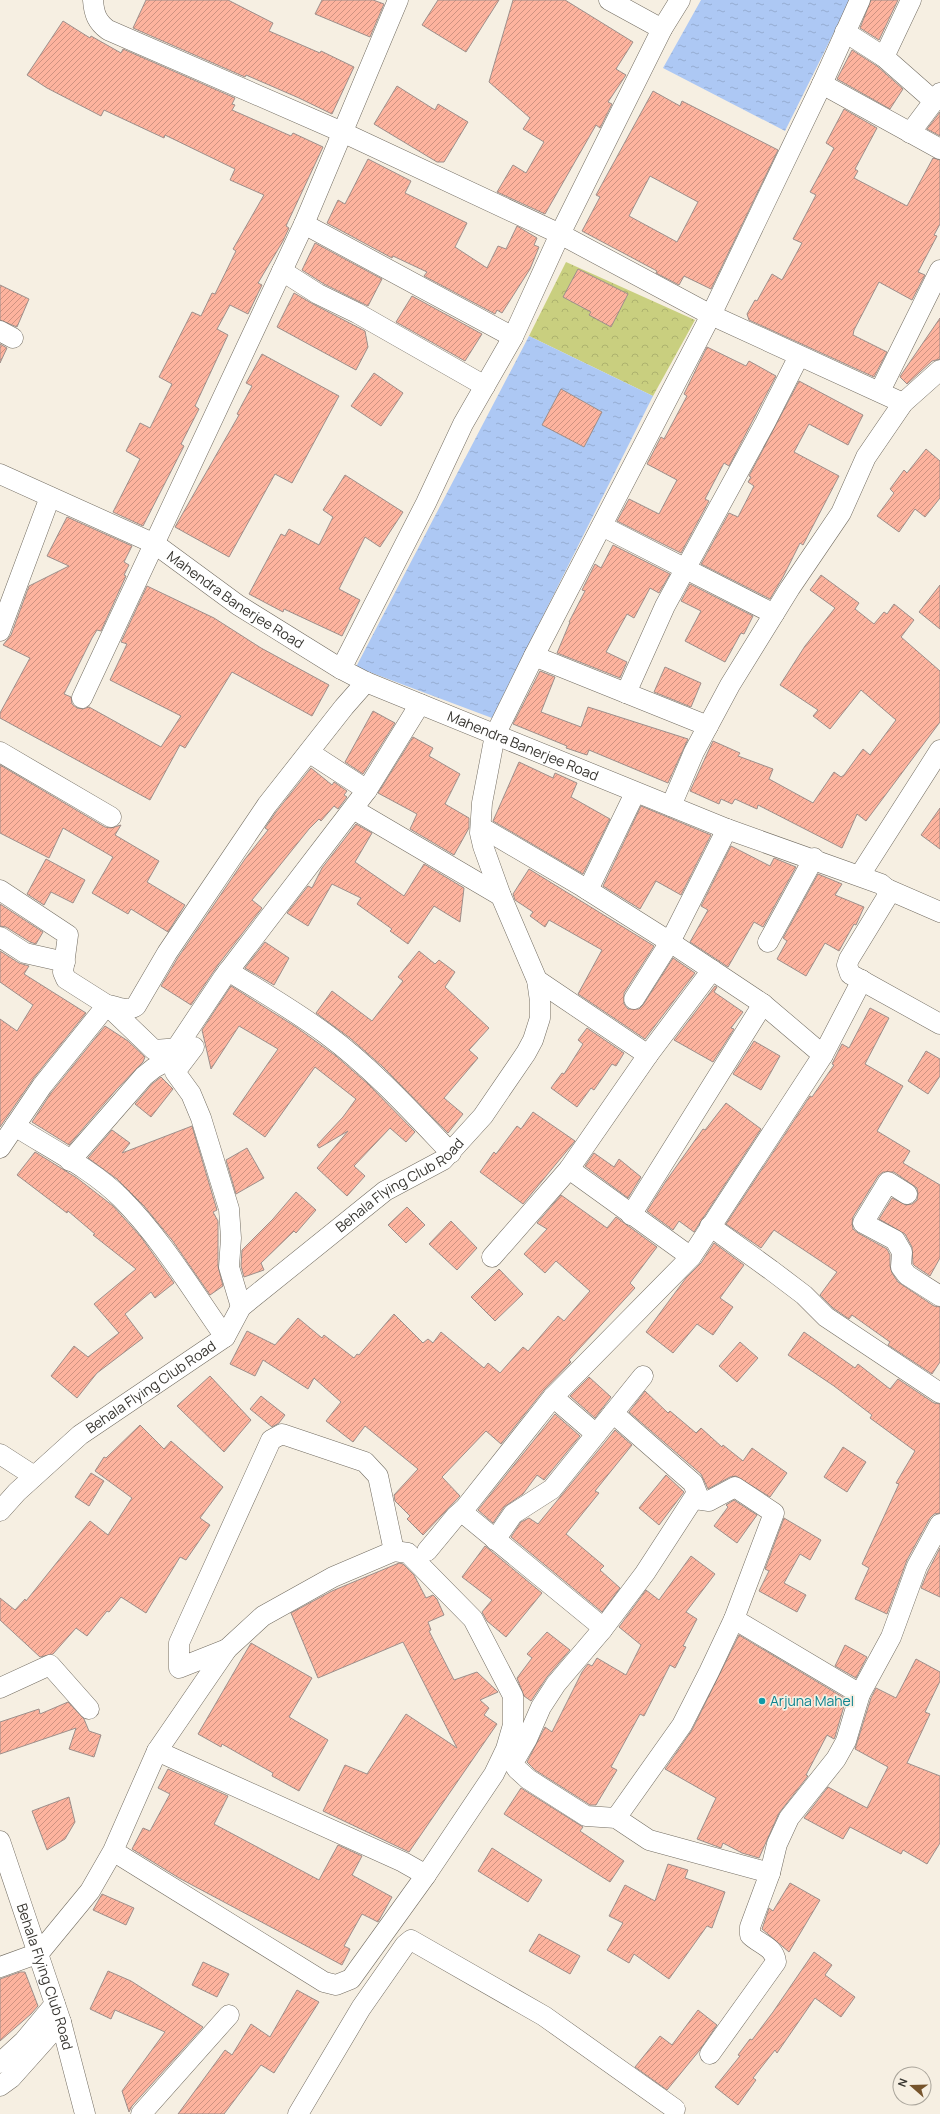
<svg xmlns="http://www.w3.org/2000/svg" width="940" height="2114" font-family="Manrope,sans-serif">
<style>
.park{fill:url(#park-crowns)}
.water{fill:url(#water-ripples)}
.building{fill:url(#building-hatch);stroke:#9d8f8b;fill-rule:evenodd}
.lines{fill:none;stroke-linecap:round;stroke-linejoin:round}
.minor-casing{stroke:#726c61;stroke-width:21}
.minor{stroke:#fff;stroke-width:20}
.culture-dot{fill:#0f9aa8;stroke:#f6efe2;stroke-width:1.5}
.labels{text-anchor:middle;stroke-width:3.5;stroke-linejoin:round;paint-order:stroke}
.street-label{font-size:14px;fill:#373530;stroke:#f6efe2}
.culture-label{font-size:14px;fill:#0d838f;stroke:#f6efe2;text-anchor:start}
</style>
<defs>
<pattern id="park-crowns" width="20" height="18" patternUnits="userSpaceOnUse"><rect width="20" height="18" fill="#c9cf7f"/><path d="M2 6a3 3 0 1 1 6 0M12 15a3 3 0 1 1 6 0" fill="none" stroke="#adb26e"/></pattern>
<pattern id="water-ripples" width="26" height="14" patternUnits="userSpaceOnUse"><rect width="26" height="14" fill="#adc8f4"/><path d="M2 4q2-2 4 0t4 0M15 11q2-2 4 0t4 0" fill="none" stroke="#95acd2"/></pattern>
<pattern id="building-hatch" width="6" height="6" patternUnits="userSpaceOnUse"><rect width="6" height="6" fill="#fdb39e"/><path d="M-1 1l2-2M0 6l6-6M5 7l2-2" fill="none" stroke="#ce9281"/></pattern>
</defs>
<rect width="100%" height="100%" fill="#f6efe2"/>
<path class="park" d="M566,262L695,320L653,396L529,336Z"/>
<path class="water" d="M701,0H850L785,131L663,68Z
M529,336L653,396L492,718L356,667Z"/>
<path class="building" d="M146,0H228L273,23L269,31L320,53L321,51L354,67L332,114L299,98L246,75L245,77L133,28Z
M322,0H373L384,4L370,37L315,14Z
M438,0H499L466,52L422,25Z
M513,0H565L633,42L616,69L626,75L608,102L612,104L600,128L596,125L545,214L497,192L513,165L526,173L544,142L523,129L530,118L489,82Z
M871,0H898L879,40L860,28Z
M63,21L90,38L91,36L121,53L123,49L235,98L232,104L235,105L232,110L291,136L293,133L323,147L286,226L289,228L283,241L258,283L262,285L248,314L230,305L217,329L228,335L195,406L199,409L181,444L184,446L143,526L113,512L140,459L126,451L140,423L150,428L172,384L159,377L192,312L201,316L212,293L215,294L236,251L233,249L264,195L230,180L235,169L165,135L164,138L104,110L101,116L47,88L27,75Z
M852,50L877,66L903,89L890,109L837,79Z
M397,86L435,110L438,104L468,122L444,162H437L374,124Z
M653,91L680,106L682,101L778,150L711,289L684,276L679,285L656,273L657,271L582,231L600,197L596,195ZM650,176L698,202L677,242L629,216Z
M844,109L877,128L855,169L858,171L854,178L907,206L933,158L940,160V224L934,235L937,236L918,272L925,275L912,300L879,282L854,330L853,335L887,352L874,377L749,320L747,314L755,300L757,301L772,274L782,280L802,243L793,239L816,195L810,192L834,148L826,143Z
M940,112V136L927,129Z
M368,159L411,181L405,193L467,223L455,247L487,268L498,246L506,249L517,226L537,238L534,245L539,247L530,269L502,313L497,310L495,314L424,276L427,272L393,256L392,258L327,223L338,200L345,204Z
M315,243L382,279L368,306L324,284L302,270Z
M578,269L628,294L611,327L589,315L591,312L563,297Z
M0,285L29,299L17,327L0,320Z
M294,293L313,304L365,331L368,347L356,370L277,327Z
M412,296L482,334L465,361L396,322Z
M940,318V359L932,361L907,384L900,377L901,375Z
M0,344L7,348L0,363Z
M707,347L746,366L749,361L776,376L729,466L724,463L705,499L709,501L681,553L617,521L629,499L659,514L677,480L647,464L661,437L664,439L687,396L684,394Z
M262,354L339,396L292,483L275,474L229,557L175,527L239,415L237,414L252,386L246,383Z
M374,373L403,393L381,426L351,406Z
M799,381L863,415L848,445L809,424L794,452L839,476L803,545L800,543L783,577L770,599L701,564L729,513L738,517L754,486L748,482L751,477L749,476Z
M561,389L602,412L584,447L542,425Z
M926,449L940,461V498L925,517L915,509L899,532L877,516L894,493L890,489L904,470L907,473Z
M345,475L403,512L380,547L365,537L339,589L360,600L342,636L284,609L283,612L249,594L281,534L285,536L289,529L319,545L333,517L323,510Z
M67,517L132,546L124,562L129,565L124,575L126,576L101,631L97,630L92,638L64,694L71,697L72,704L77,708L83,709L89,707L161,747L181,716L110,680L127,644L121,642L147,586L214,618L261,648L329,685L312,716L232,672L185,748L180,745L150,800L0,718V713L30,658L3,645L11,635L29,586L69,566L47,556Z
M613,545L670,574L659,593L650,588L634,618L627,614L606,652L627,662L620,678L557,653L570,622H569L585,591L582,590L595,564L601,568Z
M821,575L859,603L855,609L874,624L884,612L887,614L894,604L914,620L901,637L940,671V722L866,821L857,814L842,848L758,805L757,809L735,799L732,804L721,799L719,804L690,791L713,741L740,753L738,756L773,769L769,779L813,803L834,772L841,777L844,775L863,749L870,755L896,720L861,690L830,729L813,716L818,710L780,685L805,646L835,608L810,590Z
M690,584L753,616L744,634L741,633L725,662L685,641L701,611L681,601Z
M940,585V629L919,612Z
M665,667L701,683L691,707L654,692Z
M540,671L555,677L541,712L581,727L588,707L688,739L668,783L589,750L587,755L566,748L567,746L513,724Z
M373,711L395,723L363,774L345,762Z
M413,737L433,748L429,756L460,774L445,804L469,818V828L454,855L410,829L417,814L378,793Z
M519,762L553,778L555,773L577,783L571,797L610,819L583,874L493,821Z
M0,765L105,827L111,828L121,825L115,835L159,861L147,882L185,905L168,932L131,909L128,914L92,893L113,857L63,828L49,858L0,833Z
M311,768L332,785L334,782L347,791L344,795L347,797L338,809L334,806L321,821L319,819L309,829L252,900L262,908L218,965L191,1005L161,986L177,959L245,859L268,830L265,828L276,812Z
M641,806L711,835L681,895L656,881L640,909L603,886Z
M940,808V849L921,835Z
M356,824L372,833L355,862L404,896L424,864L464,888L460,922L434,906L408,944L390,931L392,929L357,904L361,898L332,884L308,926L287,913L308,886L312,888L322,868Z
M731,846L770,866L774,858L796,867L763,927L754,922L728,967L690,942L708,910L701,906Z
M46,859L85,880L73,903L51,892L44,905L27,894Z
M529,869L654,946L624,993V1004L628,1009H639L643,1005L673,958L695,973L645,1039L578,994L602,950L549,920L545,927L530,916L533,912L515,900L513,894Z
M818,874L842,884L835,895L864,907L856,925L854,924L839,951L825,943L806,976L777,959L787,941L783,938Z
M0,904L43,932L36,944L30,942L6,927L0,926Z
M265,942L289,958L274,985L245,968Z
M0,951L19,963L29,966L24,974L86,1013L33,1079L0,1127V1019L17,1031L33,1005L0,982Z
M419,951L435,964L439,960L455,972L445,987L489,1028L469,1050L478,1058L444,1098L463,1114L448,1133L383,1067L350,1038L316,1013L332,991L372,1021L403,981L398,977Z
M231,986L296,1027L336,1056L368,1084L415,1132L406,1142L390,1128L354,1166L365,1176L347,1196L317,1168L348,1131L319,1148L317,1145L343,1117L356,1099L315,1067L265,1137L233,1114L278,1049L239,1026L211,1069L202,1030Z
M715,986L717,987L714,992L743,1012L731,1028L734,1029L713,1062L674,1040Z
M870,1008L889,1018L865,1064L903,1086L877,1131L910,1151L903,1163L940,1185V1258L930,1276L915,1266L913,1264L912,1247L905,1234L879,1219L892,1198L906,1205L912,1204L917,1200L918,1194L917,1188L894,1172H883L878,1176L853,1217L852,1223L853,1229L858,1233L887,1249L890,1255V1266L892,1273L898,1282L934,1306L940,1307V1362L932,1374L888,1345L890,1342L852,1315L849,1319L833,1308L820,1295L837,1272L774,1230L761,1248L726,1224L810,1096L812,1097L834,1065L832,1064L842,1044L849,1048Z
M105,1026L128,1041L145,1057L143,1062L116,1090L69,1145L32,1122L51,1093Z
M587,1028L624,1053L616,1066L612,1064L594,1090L591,1088L577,1107L551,1088L562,1073L564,1074L583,1044L578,1040Z
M754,1041L780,1056L761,1090L733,1074Z
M926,1051L940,1059V1076L928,1094L908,1081Z
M161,1077L173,1089L151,1117L135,1104L152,1084Z
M726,1103L761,1129L694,1232L679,1221L673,1230L647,1211L666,1181L703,1129L705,1130Z
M533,1112L575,1141L523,1204L480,1172L494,1152L496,1154L517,1126L521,1129Z
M192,1126L217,1210L213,1212L218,1221V1266L223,1286L210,1295L172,1240L144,1206L117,1179L88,1158L112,1130L130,1143L122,1153Z
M247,1148L264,1178L236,1194L226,1160Z
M35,1152L77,1178L113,1206L141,1237L174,1283L155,1298L151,1292L125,1314L143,1338L97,1373L77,1398L51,1376L74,1346L88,1357L119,1333L94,1304L136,1269L93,1235L95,1234L68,1211L67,1213L17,1175Z
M594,1153L614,1167L619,1159L641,1177L628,1198L585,1166Z
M296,1192L316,1210L296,1233L294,1231L261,1263L264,1270L244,1277L241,1266L242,1250L273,1219Z
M561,1195L607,1228L616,1217L657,1247L630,1283L635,1288L569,1360L571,1362L544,1390L501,1444L486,1431L442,1477L460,1496L423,1535L407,1519L410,1516L395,1501L394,1495L418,1469L365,1426L353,1442L326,1421L341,1402L314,1378L308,1389L263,1360L255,1376L230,1364L247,1331L275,1345L298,1318L322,1338L324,1335L354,1358L357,1354L359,1355L394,1314L423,1343L428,1339L433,1343L441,1332L484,1368L488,1363L500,1373L523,1347L528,1351L558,1316L564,1321L590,1291L556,1261L545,1273L524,1254L547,1229L537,1223Z
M407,1207L425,1225L406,1243L388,1225Z
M451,1221L477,1248L457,1270L429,1244Z
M714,1243L744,1265L720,1298L733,1307L713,1335L697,1324L673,1353L646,1332L686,1278L701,1263Z
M499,1269L523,1294L495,1321L471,1297Z
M804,1332L855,1368L858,1364L890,1389L898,1379L934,1403L940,1404V1513L934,1514L930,1518L907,1560L887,1614L855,1599L869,1568L862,1564L899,1484L896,1483L915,1451L870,1418L872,1415L834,1386L788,1355Z
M740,1342L758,1358L737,1382L719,1366Z
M210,1376L251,1420L224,1452L177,1406Z
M589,1377L611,1397L595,1418L570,1396Z
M645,1391L668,1413L670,1411L696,1433L701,1428L722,1447L723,1445L743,1461L752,1448L787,1473L770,1497L736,1476L730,1477L708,1489L701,1474L629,1412Z
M261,1396L285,1415L279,1423L272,1427L250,1409Z
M555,1414L580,1436L544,1480L537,1475L523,1494L504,1507L493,1523L478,1510Z
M140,1425L164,1449L171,1441L223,1487L200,1518L210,1525L186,1560L180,1557L146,1613L121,1597L109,1612L107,1611L87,1636L76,1628L53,1654L40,1657L0,1620V1598L15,1610L25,1599L26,1601L90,1521L108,1535L132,1498L95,1471L104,1457L106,1458Z
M615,1430L632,1445L595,1491L599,1493L566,1534L604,1566L600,1570L620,1588L602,1612L511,1537L521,1522L529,1518L538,1524Z
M843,1447L866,1462L847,1492L824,1477Z
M91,1473L104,1481L89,1506L75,1497Z
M666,1475L684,1492L659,1525L639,1508Z
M734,1500L757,1515L737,1543L714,1526L728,1507L726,1505Z
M784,1518L821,1540L810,1560L800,1554L784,1583L806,1595L797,1612L759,1591L769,1571L765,1569Z
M485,1546L542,1593L506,1637L487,1621L482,1612L492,1600L462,1577Z
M940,1548V1597L921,1588L928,1571Z
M691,1556L715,1574L686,1612L697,1619L683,1646L686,1647L675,1668L670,1665L644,1716L640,1714L611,1767L617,1770L596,1805H590L535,1770L527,1762L545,1727L552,1732L582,1672L588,1664L592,1666L597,1658L626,1675L641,1645L619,1627L646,1590L659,1600Z
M399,1563L403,1564L414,1575L426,1598L433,1595L437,1599L444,1615L428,1622L431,1630L429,1631L454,1680L477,1672L498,1692L480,1700L489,1708L484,1715L497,1724L409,1852L323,1811L345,1765L367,1774L406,1714L457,1748L403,1642L318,1678L291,1613L332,1591Z
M547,1632L570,1650L547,1677L531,1701L524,1696L517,1678L532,1658L527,1654Z
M739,1635L846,1699L835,1737L834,1739L827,1735L806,1775L808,1776L779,1813L759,1858L742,1853L723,1843L721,1848L697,1839L716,1798L665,1769L692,1730Z
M251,1643L312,1678L289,1717L328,1740L299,1791L272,1776L273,1773L222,1744L221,1747L198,1734Z
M845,1645L867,1657L856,1678L835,1666Z
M916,1659L940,1672V1681L925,1712L930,1714L907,1763L940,1776V1843L927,1864L903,1850L901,1854L850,1827L843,1839L804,1818L828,1787L867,1808L888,1767L855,1749L871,1698L876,1688L896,1698Z
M68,1702L84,1719L89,1731L101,1735L94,1757L69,1749L76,1728L0,1754V1722L39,1709L40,1714Z
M168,1769L228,1796L214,1824L319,1880L338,1845L362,1856L352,1875L392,1897L378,1922L362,1914L344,1946L350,1949L342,1965L179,1878L132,1849L143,1828L150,1831L170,1794L158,1788Z
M521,1788L583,1827L580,1831L624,1861L610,1882L504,1814Z
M69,1797L75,1822L65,1839L47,1850L32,1811Z
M492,1848L542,1880L528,1902L478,1871Z
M668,1864L688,1870L685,1878L725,1892L712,1928L707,1926L669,1979L634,1954L629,1963L607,1950L623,1923L609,1916L625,1885L655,1901Z
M790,1883L820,1900L789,1952L762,1929L769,1908L773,1911Z
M102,1894L134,1908L126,1925L93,1910Z
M539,1934L580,1956L570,1974L529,1951Z
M814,1952L832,1965L825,1975L855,1997L841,2017L815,1998L777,2053L775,2050L753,2078L756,2080L738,2105L715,2087L740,2056L738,2055L750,2039L752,2040L773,2012Z
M203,1962L229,1974L217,1997L192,1985Z
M108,1971L131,1981L203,2027L132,2106L129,2112L122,2091L165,2032L115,2010L111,2019L90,2009Z
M20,1972H25L38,2006L31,2014L0,2041V1979Z
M297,1990L319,2002L274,2073L261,2065L224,2114H178L225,2050L232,2055L251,2024L270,2037Z
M698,2010L717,2025L699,2051L667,2090L635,2067L660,2036L672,2045Z"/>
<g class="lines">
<g class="minor-casing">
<g id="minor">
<path d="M93,0C94,14 97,22 108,30L342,132L560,234L711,315L903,403"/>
<path d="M609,0L662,29"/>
<path d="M845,32L884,57L934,101"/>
<path d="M884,57L911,0"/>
<path d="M822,84L940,149"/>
<path d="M910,133L940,93"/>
<path d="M304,224L513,337"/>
<path d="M282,271L318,294L357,313L485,386"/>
<path d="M0,331L13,338"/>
<path d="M880,391L940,270"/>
<path id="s1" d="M0,474L155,544L238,605L341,669L366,682L727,829L881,884L887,889V897L849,959L847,965L850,974L940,1024"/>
<path d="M602,526L774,614"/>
<path d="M0,631L50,497"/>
<path d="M534,656L708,726"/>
<path d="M341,669L426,503L463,424L513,337L560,234L662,29L680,0"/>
<path d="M626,693L665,606L765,423L799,356"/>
<path d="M82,698L304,224L398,0"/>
<path d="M0,752L111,817"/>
<path d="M310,753L367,790"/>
<path d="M671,806L694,752L730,685L790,588L841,513L866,457L903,403L940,370"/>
<path d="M353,809L501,896"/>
<path d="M481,827L583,887L670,942L763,1004L823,1055"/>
<path d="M860,875L940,750"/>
<path d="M887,889L940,912"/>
<path d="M0,890L68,935L63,972L66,979L107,1005L154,1050L194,1047L175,1072L191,1094L201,1118L229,1209L231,1238L229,1267L241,1307"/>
<path d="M588,890L635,793"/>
<path d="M0,937L25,953L65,962"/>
<path d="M768,942L814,858"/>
<path d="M228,971C261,991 295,1011 326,1034C372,1068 412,1112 451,1153"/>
<path d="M634,999L670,942L727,829"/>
<path d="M182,1049L175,1050L223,978L367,790L420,704"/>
<path d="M648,1055L712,970"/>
<path d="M15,1126C49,1148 92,1169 121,1198C161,1238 192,1290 225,1337"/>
<path d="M0,1148L42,1086L107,1005C118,1006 126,1013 136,1006L167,953L267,805L344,707L366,682"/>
<path d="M70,1161L144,1076L154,1068L186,1051"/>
<path d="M569,1169L691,1257"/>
<path d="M907,1194L888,1182L863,1223L895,1240L902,1252L901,1267L907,1275L940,1296"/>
<path d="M631,1215L763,1004"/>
<path d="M710,1226L771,1270L804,1295L826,1317L940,1393"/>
<path d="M492,1257L569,1169L648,1055L537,980"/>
<path d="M553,1397L596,1434"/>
<path d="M0,1454L34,1476"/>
<path id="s2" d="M0,1511L17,1492L80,1435L225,1337L241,1307L385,1191L443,1160L483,1116L526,1053L533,1040L540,1018V1001L537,980L501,896L483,846L480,833L482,803L495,735L534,656L711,315L822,84L860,0"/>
<path d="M462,1512L601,1626L602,1630L556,1684L541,1707L527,1739L513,1763L517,1769L528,1779L586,1816L616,1818L649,1840L770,1873L777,1844L789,1818L836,1759L846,1741L860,1694L891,1637L917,1566L940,1524"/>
<path d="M495,1540L513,1514L552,1489L643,1376"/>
<path d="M427,1551L456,1516L465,1508L553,1397L691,1257L823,1055L862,980"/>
<path d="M734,1619L860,1694"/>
<path d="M602,1630L645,1573L697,1493L693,1483L613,1413"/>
<path d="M227,1649L179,1668V1643L271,1440L282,1434L365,1462L378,1476L394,1551"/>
<path d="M0,1688L50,1665L89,1709"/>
<path d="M157,1751L403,1862L426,1875"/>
<path d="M616,1818L682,1725L709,1672L734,1619L774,1513L735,1487L709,1501L695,1499"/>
<path id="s3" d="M0,1841L61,2022L85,2114"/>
<path d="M0,1967L39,1953L90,1891L113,1851L157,1751L227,1649L263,1616L333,1577L394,1551L408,1553L473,1619L513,1696V1725L506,1749L494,1774L426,1875L351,1979L336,1985L324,1982L113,1851"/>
<path d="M710,2054L776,1962C774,1946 760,1945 750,1935V1927L770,1873"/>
<path d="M0,2063L24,2041L55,2004"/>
<path d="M0,2086L11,2078L61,2022"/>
<path d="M141,2114L229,2015"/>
<path d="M298,2114L361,2008L405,1945L411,1940L544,2016L675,2109"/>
</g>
</g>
<use href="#minor" class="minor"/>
</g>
<circle class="culture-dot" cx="762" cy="1701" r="4"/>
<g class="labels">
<g class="street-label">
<text dy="5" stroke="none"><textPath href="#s1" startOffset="268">Mahendra Banerjee Road</textPath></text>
<text dy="5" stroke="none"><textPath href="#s1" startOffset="592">Mahendra Banerjee Road</textPath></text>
<text dy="5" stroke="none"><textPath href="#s2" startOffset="520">Behala Flying Club Road</textPath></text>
<text dy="5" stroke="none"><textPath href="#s2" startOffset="196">Behala Flying Club Road</textPath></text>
<text dy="5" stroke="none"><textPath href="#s3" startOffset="143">Behala Flying Club Road</textPath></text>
</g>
<g class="culture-label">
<text x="770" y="1706">Arjuna Mahel</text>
</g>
</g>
<g transform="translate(912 2086) rotate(290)"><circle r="19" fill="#f6efe2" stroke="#aaa59b"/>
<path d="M0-3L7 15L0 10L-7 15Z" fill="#76542c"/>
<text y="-6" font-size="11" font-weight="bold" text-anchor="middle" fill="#373530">N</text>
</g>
</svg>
